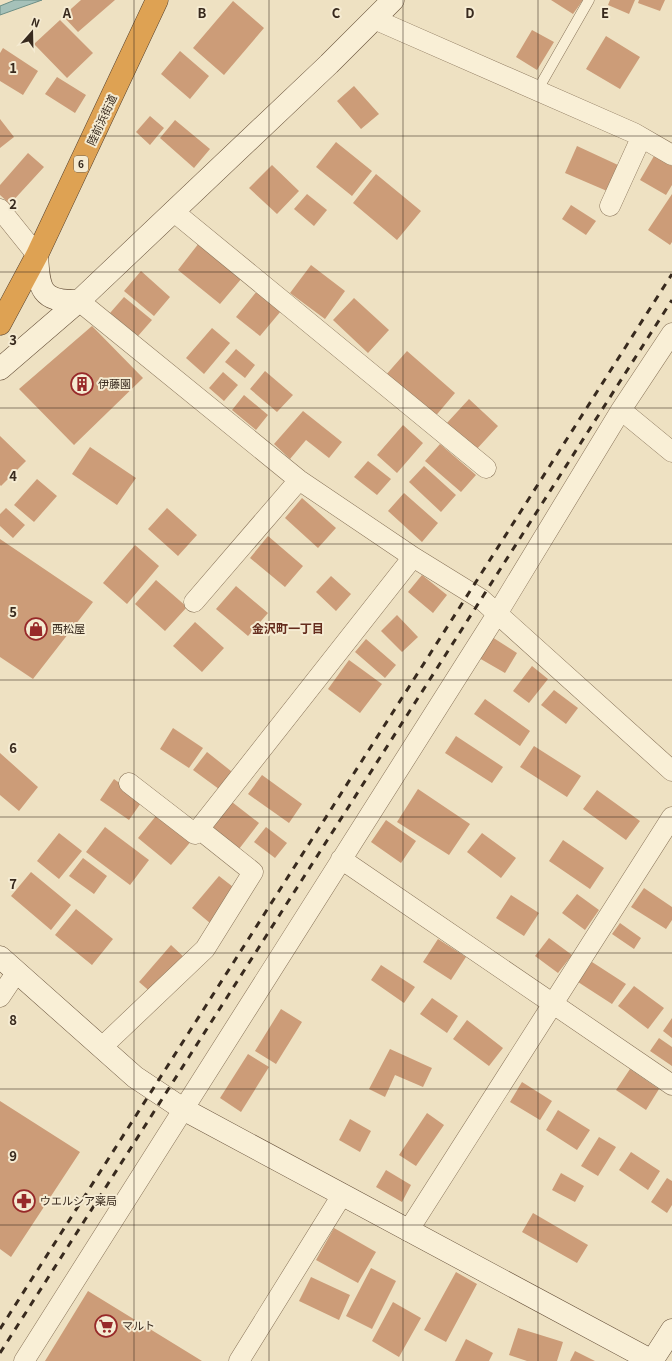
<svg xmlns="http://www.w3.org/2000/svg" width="672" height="1361" font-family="Georgia,'Noto Sans JP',serif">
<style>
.water{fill:#a5c1b9;stroke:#6c8f86}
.building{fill:#cc9c78}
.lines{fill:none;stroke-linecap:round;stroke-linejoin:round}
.lane-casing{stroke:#887359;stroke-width:11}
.street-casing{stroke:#887359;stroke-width:21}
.secondary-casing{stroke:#6a543d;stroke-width:23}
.highway-casing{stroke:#56412e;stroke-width:23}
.lane{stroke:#f9efd6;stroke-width:10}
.street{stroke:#f9efd6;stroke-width:20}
.secondary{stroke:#f9efd6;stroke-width:22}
.highway{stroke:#dea253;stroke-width:22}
.rail{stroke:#382a1e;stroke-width:3;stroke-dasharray:7 7;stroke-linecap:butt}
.grid{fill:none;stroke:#382a1e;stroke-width:1;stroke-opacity:0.55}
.labels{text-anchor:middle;stroke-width:4;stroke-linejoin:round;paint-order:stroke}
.shield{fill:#f5ebd2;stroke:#716454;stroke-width:1}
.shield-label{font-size:10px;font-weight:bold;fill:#382a1e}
.street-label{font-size:11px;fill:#382a1e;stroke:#f5ebd2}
.poi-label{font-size:11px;fill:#382a1e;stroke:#f5ebd2;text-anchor:start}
.neighbourhood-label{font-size:12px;font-weight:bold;fill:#642c1d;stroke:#f5ebd2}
.grid-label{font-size:13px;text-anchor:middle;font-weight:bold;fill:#382a1e;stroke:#f5ebd2;stroke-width:4;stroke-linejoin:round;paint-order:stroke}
</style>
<rect width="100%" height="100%" fill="#eee1c2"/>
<path class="water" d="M15,0H42L0,15V6Z"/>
<path class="building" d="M81,0H115L78,32L63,16Z
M551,0H583L573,14Z
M610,0H635L629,14L608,5Z
M639,0H665L660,11L638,3Z
M233,1L264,28L224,75L193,48Z
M60,20L93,53L67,78L34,44Z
M532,30L554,42L537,70L516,57Z
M606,36L640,57L620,89L586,69Z
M3,48L38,71L23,95L0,81V53Z
M180,51L209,76L190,99L161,74Z
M57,77L86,95L75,113L45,94Z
M354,86L379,114L361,129L337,101Z
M150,116L164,128L150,145L136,132Z
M0,119L14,137L0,148Z
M175,120L210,149L194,168L160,138Z
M336,142L372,171L352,196L316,167Z
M577,146L618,165L607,191L565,173Z
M28,153L44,167L10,204L0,195V185Z
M654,156L672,166V185L666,195L640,180Z
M272,165L299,191L277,214L249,188Z
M376,174L421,211L397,240L353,203Z
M307,194L327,210L314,226L294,209Z
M672,194V242L670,245L648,230Z
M571,205L596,221L586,235L562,219Z
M199,243L242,278L220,304L178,270Z
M311,265L345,291L325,319L290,293Z
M141,271L170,297L154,316L124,291Z
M257,291L281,311L260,336L236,317Z
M124,297L152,320L138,336L110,313Z
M354,298L389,330L368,353L333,320Z
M92,326L143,378L74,445L19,389Z
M212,328L230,343L204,374L186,358Z
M236,349L255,365L245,378L225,362Z
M407,351L455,393L433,419L385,376Z
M265,371L293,395L277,412L250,389Z
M223,372L238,385L224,401L209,388Z
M244,395L268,415L256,430L232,410Z
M469,399L498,426L475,451L446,424Z
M303,411L342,442L329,458L306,440L290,459L274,444Z
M403,425L423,443L397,473L377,455Z
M0,436L26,461L1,486L0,485Z
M440,444L476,475L461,492L425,461Z
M90,447L136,478L117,505L72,474Z
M368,461L391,479L377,495L354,477Z
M424,466L456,495L441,512L409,482Z
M37,479L57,496L34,522L14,505Z
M404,493L438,523L422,542L388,511Z
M302,498L336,528L318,548L285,518Z
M6,508L25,525L13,538L0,526V514Z
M167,508L197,535L178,556L148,529Z
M268,536L303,566L285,587L250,558Z
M0,539L93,602L33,679L0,657Z
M135,545L159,566L127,604L103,583Z
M422,575L447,595L433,613L408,592Z
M331,576L351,594L336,611L316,592Z
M156,580L187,607L165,631L135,604Z
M236,586L268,613L248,636L216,609Z
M397,615L418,637L402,652L381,631Z
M195,622L224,648L202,672L173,646Z
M492,637L517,653L505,673L479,658Z
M366,639L396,665L385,678L355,652Z
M349,660L382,684L360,713L328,689Z
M532,666L548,679L529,703L513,691Z
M554,690L578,708L566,724L541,705Z
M485,699L530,731L520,746L474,714Z
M173,728L203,748L189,768L160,749Z
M456,736L503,767L492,783L445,753Z
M534,746L581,776L567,797L520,767Z
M207,752L236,775L223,792L193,770Z
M0,753L38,787L19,811L0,795Z
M262,775L302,804L289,823L248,794Z
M114,779L143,800L129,820L100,800Z
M418,789L470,824L449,855L397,822Z
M597,790L640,821L626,840L583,809Z
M232,802L259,823L239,849L211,828Z
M160,811L193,839L171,865L138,838Z
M386,820L416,841L401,863L371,842Z
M105,827L149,860L130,885L86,852Z
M266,827L287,843L275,858L254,842Z
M59,833L82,851L59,879L37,861Z
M482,833L516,858L501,878L467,852Z
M563,840L604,868L590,889L549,861Z
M83,858L107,876L94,894L69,876Z
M31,872L71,905L51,930L11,896Z
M219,876L237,890L210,923L192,908Z
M644,888L672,907V920L666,929L631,907Z
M577,894L599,910L585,930L562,913Z
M511,895L539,913L524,936L496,918Z
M76,909L113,939L92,965L55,935Z
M620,923L641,938L634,949L612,934Z
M549,938L572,955L558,973L535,956Z
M438,939L466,957L451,980L423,962Z
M171,945L185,958L153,994L139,982Z
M592,962L626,984L612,1004L578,982Z
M381,965L415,987L404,1003L371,980Z
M634,986L664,1008L648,1029L618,1006Z
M432,998L458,1016L447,1033L420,1014Z
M281,1009L302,1022L276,1064L255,1051Z
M672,1018V1038L663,1031Z
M467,1020L503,1048L489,1066L453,1039Z
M659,1038L672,1047V1066L650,1051Z
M390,1049L432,1068L423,1087L395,1075L385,1097L369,1089Z
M248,1054L269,1067L241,1112L220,1098Z
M630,1069L659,1089L646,1110L616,1090Z
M522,1082L552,1101L540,1120L510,1102Z
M0,1101L80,1152L11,1257L0,1249Z
M558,1110L590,1130L577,1150L546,1130Z
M427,1113L444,1125L416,1166L399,1155Z
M350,1119L371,1131L360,1152L339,1140Z
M599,1137L616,1147L598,1176L581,1166Z
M631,1152L660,1171L648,1190L619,1170Z
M386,1170L411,1185L402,1202L376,1187Z
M561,1173L584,1186L575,1202L552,1190Z
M667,1178L672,1181V1205L667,1213L651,1202Z
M533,1213L588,1245L577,1263L522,1232Z
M334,1228L376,1252L358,1283L316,1260Z
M371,1268L396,1281L372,1329L346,1316Z
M456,1272L477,1284L446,1342L424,1330Z
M311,1277L350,1295L339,1320L299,1301Z
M88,1291L202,1361H45Z
M393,1302L421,1318L399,1357L372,1341Z
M518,1328L563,1342L557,1361H527L509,1355Z
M466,1339L493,1353L489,1361H455Z
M575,1351L595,1361H570Z"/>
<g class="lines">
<g class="lane-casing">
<path id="lane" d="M537,91L589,0"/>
</g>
<g class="street-casing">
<path id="street" d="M374,19L634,133L672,155
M610,206L641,138
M0,209L37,255
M173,211L486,468
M79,301L299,480L413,557L481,599L672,771
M621,410L672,452
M194,602L299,480
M129,783L195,834L413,557
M341,859L672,1085
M0,997L16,973
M102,1047L205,949L253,872L199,829
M408,1231L672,817
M24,1361L497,614L621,410L672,333
M239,1361L342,1195"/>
</g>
<g class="secondary-casing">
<path id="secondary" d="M37,255C39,289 40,302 79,301
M0,369L79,301L329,64L393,0
M0,957L135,1077L183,1109L652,1361
M652,1361L672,1330"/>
</g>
<g class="highway-casing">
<path id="highway" d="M0,324L37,255L157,0"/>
</g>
<use href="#lane" class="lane"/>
<use href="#street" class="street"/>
<use href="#secondary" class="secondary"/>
<use href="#highway" class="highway"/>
<path class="rail" d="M0,1329L672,274
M0,1353L672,300"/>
</g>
<path class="grid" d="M134,0V1361M269,0V1361M403,0V1361M538,0V1361M0,136H672M0,272H672M0,408H672M0,544H672M0,680H672M0,817H672M0,953H672M0,1089H672M0,1225H672"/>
<defs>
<g id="building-ring" transform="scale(1.15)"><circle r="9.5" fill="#f5ebd2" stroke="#972929" stroke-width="1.5"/><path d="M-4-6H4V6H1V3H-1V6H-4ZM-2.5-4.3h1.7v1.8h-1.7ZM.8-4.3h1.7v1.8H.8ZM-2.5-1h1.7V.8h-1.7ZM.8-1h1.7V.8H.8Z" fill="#972929"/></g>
<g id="shop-ring" transform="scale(1.15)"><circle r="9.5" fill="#f5ebd2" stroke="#972929" stroke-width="1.5"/><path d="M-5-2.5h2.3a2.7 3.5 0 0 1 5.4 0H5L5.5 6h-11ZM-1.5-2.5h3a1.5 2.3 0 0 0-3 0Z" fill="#972929"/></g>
<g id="pharmacy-ring" transform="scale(1.15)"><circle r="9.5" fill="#f5ebd2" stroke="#972929" stroke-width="1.5"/><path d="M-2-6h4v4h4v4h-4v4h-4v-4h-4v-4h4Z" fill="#972929"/></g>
<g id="supermarket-ring" transform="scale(1.15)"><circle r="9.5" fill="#f5ebd2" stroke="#972929" stroke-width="1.5"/><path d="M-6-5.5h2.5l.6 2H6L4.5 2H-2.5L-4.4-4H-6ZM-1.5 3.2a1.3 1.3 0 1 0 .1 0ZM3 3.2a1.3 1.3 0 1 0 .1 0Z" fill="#972929"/></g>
</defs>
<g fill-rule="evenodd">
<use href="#building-ring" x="82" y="384"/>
<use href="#shop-ring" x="36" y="629"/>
<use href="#pharmacy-ring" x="24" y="1201"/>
<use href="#supermarket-ring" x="106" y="1326"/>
</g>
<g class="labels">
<rect class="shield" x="74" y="156" width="14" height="16" rx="3"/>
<g class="shield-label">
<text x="81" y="168">6</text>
</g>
<g class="street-label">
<text transform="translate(102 120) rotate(-65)" y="4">陸前浜街道</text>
</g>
<g class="poi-label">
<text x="98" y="388">伊藤園</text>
<text x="52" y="633">西松屋</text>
<text x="40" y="1205">ウエルシア薬局</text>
<text x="122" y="1330">マルト</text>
</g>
<g class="neighbourhood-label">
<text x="288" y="633">金沢町一丁目</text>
</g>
</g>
<g class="grid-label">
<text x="67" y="18">A</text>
<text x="202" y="18">B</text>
<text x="336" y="18">C</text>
<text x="470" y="18">D</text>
<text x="605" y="18">E</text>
<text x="13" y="73">1</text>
<text x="13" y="209">2</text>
<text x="13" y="345">3</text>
<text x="13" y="481">4</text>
<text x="13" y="617">5</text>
<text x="13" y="753">6</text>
<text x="13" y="889">7</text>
<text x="13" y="1025">8</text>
<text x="13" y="1161">9</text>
</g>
<g transform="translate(32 32) rotate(20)" stroke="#f5ebd2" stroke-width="3" paint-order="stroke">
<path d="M0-3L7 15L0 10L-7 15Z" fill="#382a1e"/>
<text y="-6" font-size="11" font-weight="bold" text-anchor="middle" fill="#382a1e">N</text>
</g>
</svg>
